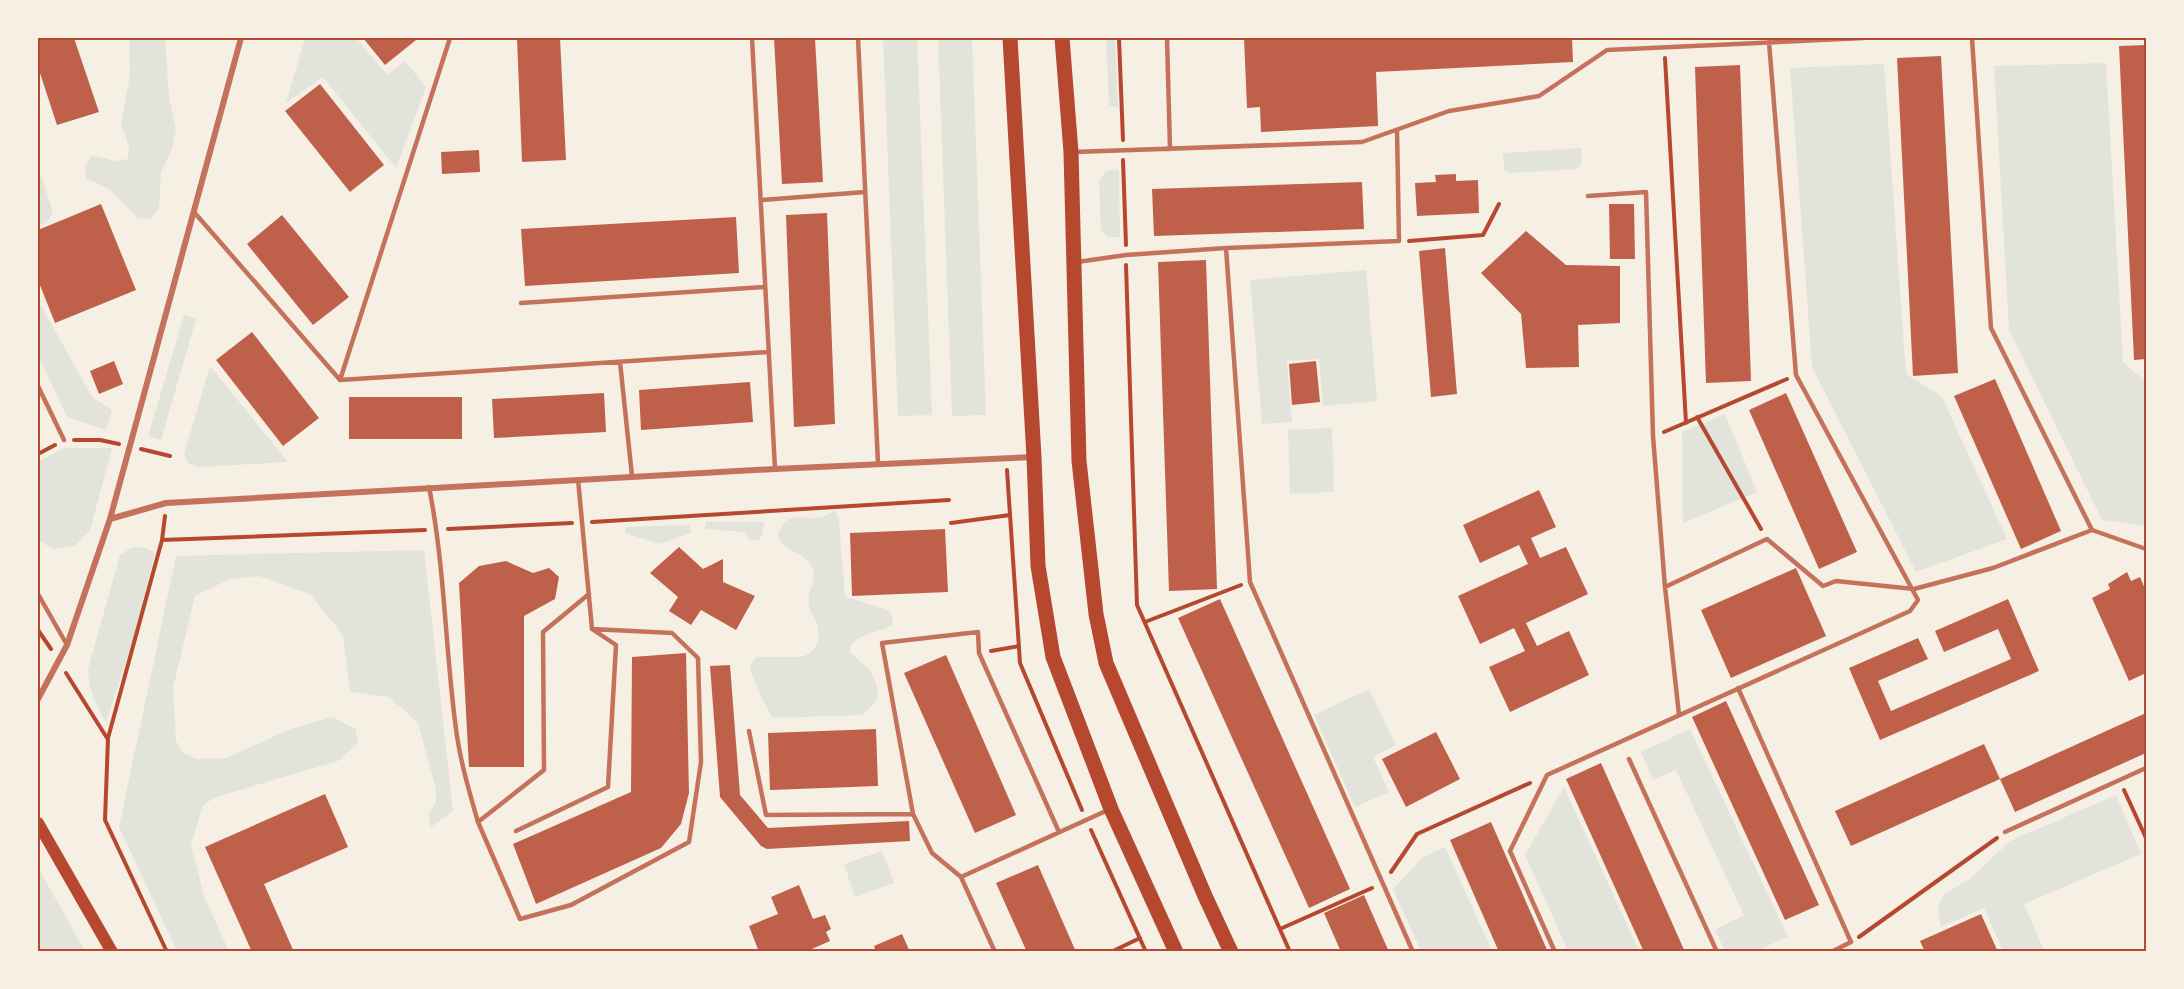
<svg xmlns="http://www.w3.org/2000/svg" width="2184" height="989" font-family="Manrope,sans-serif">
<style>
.green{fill:#e2e4dc}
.building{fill:#bf614a}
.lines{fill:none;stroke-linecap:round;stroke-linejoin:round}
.path{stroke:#b5482f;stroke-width:4}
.service{stroke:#c5725c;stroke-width:4.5}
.minor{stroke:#c5725c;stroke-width:6}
.secondary{stroke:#b5482f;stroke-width:12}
.primary{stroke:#b5482f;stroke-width:15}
.neatline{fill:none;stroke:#b5482f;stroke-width:2}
</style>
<rect width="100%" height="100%" fill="#f6efe4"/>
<path class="green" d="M129,38H165L169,96L176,130L172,149L161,172L159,209L151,219L138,218L109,189L86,178L85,166L92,155L115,161L128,159L129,147L121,123L130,75Z
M305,38H356L387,75L405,61L426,87L396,168L323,77L286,103Z
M883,38H917L932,415L898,416Z
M938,38H972L986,415L952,416Z
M1106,38H1115L1118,108L1109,105Z
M2106,63L2123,362L2146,382V526L2102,520L2009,330L1994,66Z
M1884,64L1906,374L1942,397L2007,539L1916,572L1812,367L1790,68Z
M1581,148L1582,163L1576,169L1510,173L1504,169L1503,153Z
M38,166L53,212L47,223L38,225Z
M1119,170L1120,237H1108L1101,231L1099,180L1106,171Z
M1366,270L1377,401L1323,406L1319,359L1287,361L1292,422L1262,424L1250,280Z
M38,300L92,397L112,410L106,430L67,417L38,355Z
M184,315L196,319L161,440L148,436Z
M210,366L288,462L198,467L188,463L184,454Z
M1725,414L1757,492L1683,523L1682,432Z
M1332,428L1334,492L1290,494L1288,430Z
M64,448H112L90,531L74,546L53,549L38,540V462Z
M834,510L838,515L839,522L845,596C852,599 887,609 889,611C893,615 893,620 892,625C877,635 854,631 849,652L870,670L876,683L878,697L875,703L862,715L773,718L760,695L750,668L752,662L757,657H801C817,653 821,638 817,623C815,618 810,612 809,606C806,591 819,579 811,565C803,550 784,555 778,534C780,530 782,524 786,521C799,510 818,527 834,510Z
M706,522H764L762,536L758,540H750L745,532L705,529Z
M690,525L691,533L659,544L625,533V527Z
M144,547L155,553L133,641L106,722C96,705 88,689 88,669L120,555L131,548Z
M424,550L453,811L431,827L428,814L436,803V789L418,723L389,697L350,692L343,635L310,594L259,576L230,579L195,596L173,688L176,741L183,753L197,759L226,758L291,729L332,717L356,729L358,743L338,761L213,798L202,807L191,846L205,899L229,951H177L119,827L176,556Z
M1369,689L1396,745L1373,757L1389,792L1355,807L1314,715Z
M1690,729L1788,937L1756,951H1725L1715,930L1744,915L1676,770L1653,780L1641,752Z
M1564,787L1639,951H1568L1525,855Z
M2116,795L2141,854L2024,904L2044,951H2003L1984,908L1941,927L1938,909L1940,901L1945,894L1971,878L2010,841Z
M1445,847L1492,951H1421L1393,889L1423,857Z
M882,851L894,883L855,897L844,864Z
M39,869L85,951H38Z"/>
<path class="building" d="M38,38H74L99,112L57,125L38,67Z
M363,38H415L416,40L385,65Z
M517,38H560L566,160L522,162Z
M774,38H815L823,182L782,184Z
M1244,38H1572L1573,62L1376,72L1378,126L1261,132L1260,107L1247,108Z
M2146,45V359L2134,360L2119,46Z
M1941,56L1958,373L1913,376L1897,58Z
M1740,65L1751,381L1706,383L1695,67Z
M320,84L384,165L350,192L285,111Z
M479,150L480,172L442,174L441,152Z
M1456,174V181L1478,180L1479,213L1417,216L1415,183L1436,182L1435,175Z
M1362,182L1364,229L1154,236L1152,189Z
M101,204L136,290L55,323L38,280V230Z
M1609,204H1634L1635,259H1610Z
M827,213L835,424L794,427L786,215Z
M282,215L349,297L313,325L247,244Z
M736,217L739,273L525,286L521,229Z
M1526,231L1566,265L1620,266V323L1578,325L1579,367L1526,368L1521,314L1481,273Z
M1445,248L1457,394L1431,397L1419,251Z
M1206,260L1217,589L1169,591L1158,262Z
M252,332L319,418L283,446L216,360Z
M114,361L123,384L99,394L90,371Z
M1316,361L1320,402L1292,405L1289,364Z
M1995,379L2061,531L2021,549L1954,396Z
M750,382L753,422L641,430L639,390Z
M604,393L606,432L494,438L492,399Z
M1786,393L1857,552L1819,569L1749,410Z
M349,397H462V439H349Z
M1539,490L1556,527L1531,538L1540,558L1566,547L1588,594L1526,623L1537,646L1569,631L1589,675L1510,712L1489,667L1525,651L1514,628L1480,644L1458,596L1528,564L1519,545L1480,563L1463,525Z
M945,529L948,592L852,596L850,533Z
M679,547L703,569L723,559V582L755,596L736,630L701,610L691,625L669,611L678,597L650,573Z
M506,561L533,573L549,568L559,577L555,599L524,616V767H469L459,583L479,566Z
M1796,568L1826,636L1731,678L1701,610Z
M2127,572L2131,581L2140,577L2146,591V673L2129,681L2092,598L2110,589L2108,584Z
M1220,599L1350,889L1309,908L1178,618Z
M2008,599L2039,671L1880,740L1849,668L1918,638L1928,659L1878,681L1891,711L2011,659L1998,629L1944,652L1935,631Z
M686,653L689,793L681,824L661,848L536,904L513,844L631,792L632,657Z
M946,655L1016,815L975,833L904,673Z
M730,665L740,795L768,828L909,821L910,841L767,849L761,846L720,797L710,666Z
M1726,701L1819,905L1785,920L1692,717Z
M2146,713V753L2015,812L2000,779Z
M876,729L878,786L770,790L768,733Z
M1436,732L1460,779L1406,807L1382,759Z
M1984,744L2000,779L1851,846L1835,811Z
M1601,763L1685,952H1644L1566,779Z
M325,794L348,847L264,884L294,952H252L205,847Z
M1491,822L1548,952H1499L1450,840Z
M1038,865L1076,952H1027L1008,910L996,883Z
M799,885L813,919L825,915L831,929L826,932L830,941L805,952H771L770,949L759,952L749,926L778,914L771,897Z
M1364,895L1389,952H1341L1324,913Z
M1981,914L1998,952H1925L1920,941Z
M902,934L910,952H876L874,946Z"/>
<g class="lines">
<path class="path" d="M1119,38L1123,140
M1665,58L1686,423
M1123,160L1126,245
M1409,241L1483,235L1499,204
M1126,265L1137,605L1290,952
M1697,417L1761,529
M1664,432L1787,379
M74,440H100L119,444
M141,449L170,456
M38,454L55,445
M1007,470L1020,663L1082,810
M165,516L162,540L108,738L105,820L167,952
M592,522L949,500
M951,523L1010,515
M448,529L572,523
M162,540L425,530
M1145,622L1241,585
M38,630L51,649
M991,651L1019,646
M66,673L107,738
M2124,790L2146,838
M1091,830L1146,952
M1391,872L1417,834L1530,783
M1280,929L1372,888
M1859,937L1997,838
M1111,952L1140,938"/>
<path class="service" d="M752,38L775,469
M858,38L878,463
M1167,38L1170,149
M1972,38L1991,328L2092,530
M1074,152L1362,142L1449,111L1539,96L1607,50L1864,38
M1588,196L1646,192L1653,436L1665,587L1679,715
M761,200L865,192
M194,212L340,380
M1226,248L1399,241L1397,130
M1077,262L1126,255L1226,248L1250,582L1413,952
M521,303L765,287
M620,362L632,476
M340,380L769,352
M340,380L450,38
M38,386L64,440
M429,487C445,567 445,648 456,729C460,760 469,791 478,822
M1665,587L1767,539L1823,586L1836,581L1914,589L1993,568L2092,530L2146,549
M38,594L67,645
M589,594L543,632L544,770L478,822L520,919L571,905L689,842L701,762L698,658L672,633L592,629
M1738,688L1851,942L1831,952
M749,731L766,815L913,814L932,853L961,877
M1629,759L1717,952
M913,814L882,643L978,632L979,653L1059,832
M516,831L608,787L616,645L592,629L578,479
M2005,832L2146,768
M995,952L961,877L1108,810
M1555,952L1510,851L1547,775L1910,611L1918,600L1796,375L1769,42"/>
<path class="minor" d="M110,519L166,503L775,469L1034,457
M38,699L67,645L110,519L241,38"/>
<path class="secondary" d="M38,823L112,952"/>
<path class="primary" d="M1010,38L1034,457L1038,566L1053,657L1111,809L1176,952
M1062,38L1071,152L1079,461L1096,614L1106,663L1205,896L1231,952"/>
</g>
<rect width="2184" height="989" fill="none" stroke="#f6efe4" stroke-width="78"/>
<rect x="39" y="39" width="2106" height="911" class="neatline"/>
</svg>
